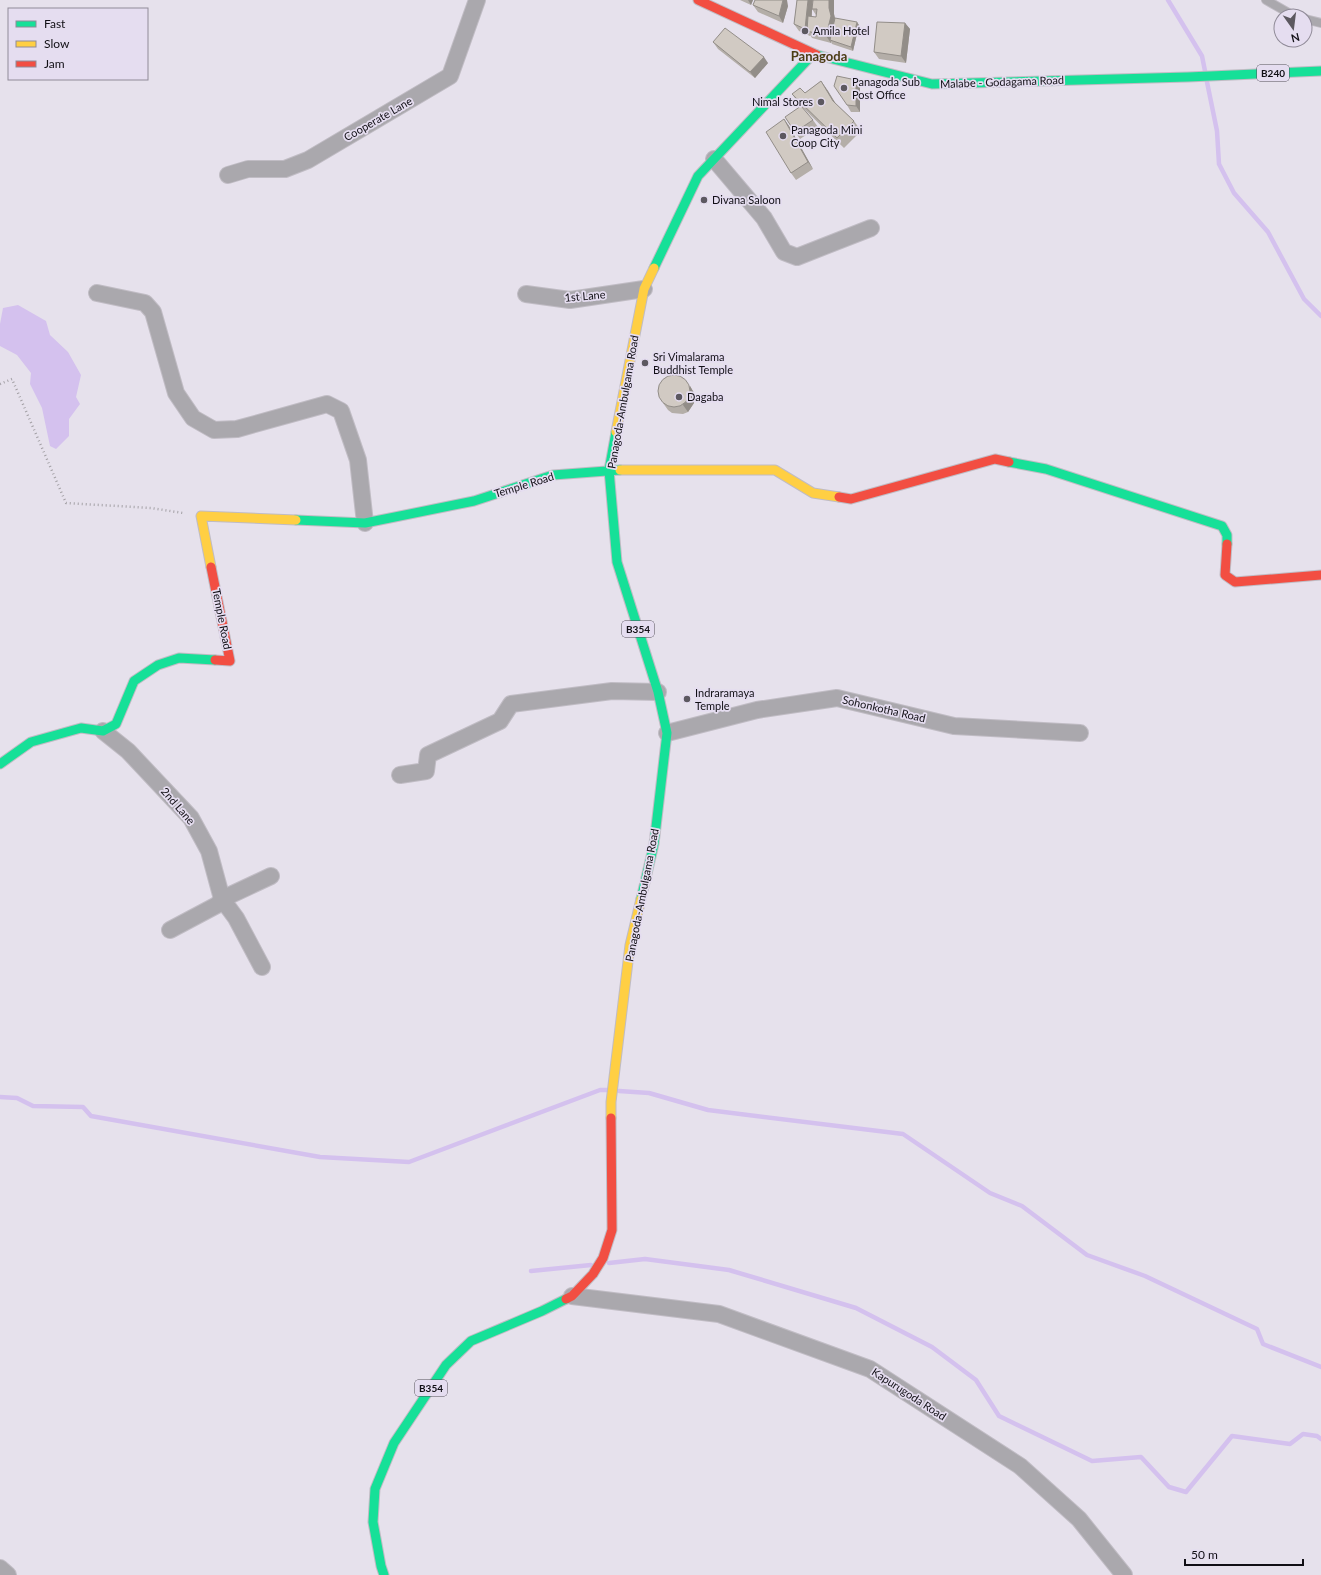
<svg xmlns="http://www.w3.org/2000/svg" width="1321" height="1575" font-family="Lato,sans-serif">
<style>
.water{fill:#d4c1ee}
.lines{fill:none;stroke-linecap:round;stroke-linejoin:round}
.stream{stroke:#d4c1ee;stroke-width:4.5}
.lane-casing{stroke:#c0bcc4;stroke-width:10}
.street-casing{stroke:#c0bcc4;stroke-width:18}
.fast-casing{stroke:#c0bcc4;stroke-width:11}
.slow-casing{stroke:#c0bcc4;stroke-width:11}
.jam-casing{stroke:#c0bcc4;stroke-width:11}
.path{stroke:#a4a1a6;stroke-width:2.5;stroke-dasharray:1 3;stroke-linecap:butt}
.lane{stroke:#aaa8ad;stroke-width:8}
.street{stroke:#aaa8ad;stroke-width:16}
.fast{stroke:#16e098;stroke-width:9}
.slow{stroke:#ffcf43;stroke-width:9}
.jam{stroke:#f24e42;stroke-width:9}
.wall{fill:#b4aea8;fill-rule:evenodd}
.shaded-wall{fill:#928d88}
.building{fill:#d1cac3;stroke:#928d88}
.poi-dot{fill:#5c5860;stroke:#e5ddf0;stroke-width:1.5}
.labels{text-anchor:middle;stroke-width:3.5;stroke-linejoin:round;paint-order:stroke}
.shield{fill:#e5ddf0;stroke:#514d57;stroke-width:1}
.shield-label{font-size:10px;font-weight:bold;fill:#110f15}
.poi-label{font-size:11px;fill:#110f15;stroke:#e5ddf0;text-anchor:start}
.street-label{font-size:11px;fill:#110f15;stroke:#e5ddf0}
.quarter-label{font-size:13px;font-weight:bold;fill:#4b3c14;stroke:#e5ddf0}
</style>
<rect width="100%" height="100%" fill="#e6e1ec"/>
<path class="water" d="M18,305L46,321L50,335L68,352L81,375L76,397L80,404L69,419V436L56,449L50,446L42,408L30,384L31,373L17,355L0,346V324L3,308Z"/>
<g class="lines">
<path class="stream" d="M1168,0L1202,56L1205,71
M1207,82L1217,131L1219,164L1234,193L1268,232L1304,299L1321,316
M619,1091L649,1093L708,1110L903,1134L990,1193L1022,1206L1087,1255L1145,1276L1257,1329L1263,1344L1321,1367
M0,1097L17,1098L33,1106L83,1107L91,1116L320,1157L409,1162L600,1090H607
M609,1263L645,1259L729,1270L856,1308L932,1347L976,1380L999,1416L1092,1461L1141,1457L1169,1487L1186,1492L1232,1436L1290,1444L1303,1434L1317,1436L1321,1439
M531,1271L591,1265"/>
<g class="lane-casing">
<path id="lane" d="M1266,0L1294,16
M1305,19L1321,23"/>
</g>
<g class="street-casing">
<path id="street" d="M714,159L764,218L784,252L797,257L871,228
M228,175L248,169H285L308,160L450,76L477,0
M97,293L145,303L153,312L176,393L193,418L214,430L237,429L327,404L341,411L358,460L365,523
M526,294L570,300L644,289
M103,731L128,751L191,818L209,851L222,899L236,918L262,967
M667,733L757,710L837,698L954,726L1080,733
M400,775L426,771L428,755L500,721L511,704L612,691L658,692
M170,930L217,905L222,899L271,876
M572,1296L719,1314L870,1369L1020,1466L1079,1519L1124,1575
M0,1568L8,1575"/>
</g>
<g class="fast-casing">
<path id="fast" d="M817,55L932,84L1188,77L1321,71
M654,268L698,176L813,54
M616,432L609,470L617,562L658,692L667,733L654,844L641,899
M1009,462L1046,469L1222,526L1227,535V544
M296,520L365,523L474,501L553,475L620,470
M0,764L31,742L81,728L103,731L116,724L134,681L158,665L179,658L215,660
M384,1575L381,1566L373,1522L375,1489L394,1443L446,1365L471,1341L542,1311L566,1299"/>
</g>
<g class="slow-casing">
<path id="slow" d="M616,432L644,289L654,268
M620,470H775L813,493L839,497
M211,567L201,516L296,520
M611,1118V1102L630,945L641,899"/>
</g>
<g class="jam-casing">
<path id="jam" d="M698,0L817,55
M839,497L851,499L995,459L1009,462
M1227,544L1225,575L1235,582L1321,575
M211,567L230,661L215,660
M566,1299L572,1296L593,1274L603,1258L612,1230L611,1118"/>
</g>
<path class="path" d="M0,384L12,379L66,503L151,508L183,513"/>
<use href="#lane" class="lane"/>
<use href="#street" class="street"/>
<use href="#fast" class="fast"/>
<use href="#slow" class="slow"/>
<use href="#jam" class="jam"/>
</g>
<path class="wall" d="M740,0H753L751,5Z
M797,0L834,14L835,20L859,25L853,51L832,44L831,42V43L812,38L810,35V36L799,31L794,24ZM812,9L816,15V17H812Z
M753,5L788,6L783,23L758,12Z
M905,23L910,29L906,63L879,59L874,52Z
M713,42L768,63L755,78L718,49Z
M856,80L860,87V112H851L847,105Z
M821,81L828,91L836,104L854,121L861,131L844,148L799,104L792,94L805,93Z
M785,117L813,120L818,127L800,139Z
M784,119L789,126L813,169L796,180L791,173Z
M690,386L694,393V403L688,412L683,414L672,413L668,410L663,403Z"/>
<path class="shaded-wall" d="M748,0H753L751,5Z
M783,0H787L788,6L783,23L779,16Z
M808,0H813L810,32L807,31L810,36L805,29Z
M829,0H834V14L836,22L830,40L831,42V43L826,36Z
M857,22L859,25L853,51L851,47Z
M905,23L910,29L906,63L901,56Z
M764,57L768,63L755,78L750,72Z
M856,80L860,87V112L856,106Z
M821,81L828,91L840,111L833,101Z
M784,119L789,126L813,169L808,162Z
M690,386L694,393V403L688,412L683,405Z"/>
<path class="building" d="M755,0H783L779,16L753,5Z
M797,0H808L805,29L794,24Z
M813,0H829V8L831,16L826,36L807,31L808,16L816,17L817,9H812Z
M835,18L857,22L851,47L830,40Z
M877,22L905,23L901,56L874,52Z
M725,28L764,57L750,72L713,42Z
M837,76L856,80V106L847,105L834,86Z
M821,81L833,101L854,121L837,138L792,94L800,88L805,93Z
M801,106L813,120L795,132L785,117Z
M784,119L808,162L791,173L766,132Z
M658 391a16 16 0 1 1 32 0a16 16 0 1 1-32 0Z"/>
<g class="poi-dot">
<circle cx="805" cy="31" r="4"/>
<circle cx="844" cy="88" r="4"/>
<circle cx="821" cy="102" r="4"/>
<circle cx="783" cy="136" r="4"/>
<circle cx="704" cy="200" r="4"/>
<circle cx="645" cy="363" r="4"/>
<circle cx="679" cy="397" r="4"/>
<circle cx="687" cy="699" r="4"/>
</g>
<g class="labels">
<g class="shield">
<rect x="1257" y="65" width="32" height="16" rx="3"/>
<rect x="622" y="621" width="32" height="16" rx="3"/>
<rect x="415" y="1380" width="32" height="16" rx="3"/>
</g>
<g class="shield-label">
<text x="1273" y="77">B240</text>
<text x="638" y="633">B354</text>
<text x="431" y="1392">B354</text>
</g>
<g class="poi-label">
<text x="813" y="35">Amila Hotel</text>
<text x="852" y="86">Panagoda Sub<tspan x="852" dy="13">Post Office</tspan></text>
<text x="813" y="106" text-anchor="end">Nimal Stores</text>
<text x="791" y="134">Panagoda Mini<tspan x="791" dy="13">Coop City</tspan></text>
<text x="712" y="204">Divana Saloon</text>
<text x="653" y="361">Sri Vimalarama<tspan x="653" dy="13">Buddhist Temple</tspan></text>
<text x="687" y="401">Dagaba</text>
<text x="695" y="697">Indraramaya<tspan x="695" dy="13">Temple</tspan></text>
</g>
<g class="street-label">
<text transform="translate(1002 82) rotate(-2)" y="4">Malabe - Godagama Road</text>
<text transform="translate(378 119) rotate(-30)" y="4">Cooperate Lane</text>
<text transform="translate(585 296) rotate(-5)" y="4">1st Lane</text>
<text transform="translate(623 402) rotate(-80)" y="4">Panagoda-Ambulgama Road</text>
<text transform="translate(524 485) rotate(-17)" y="4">Temple Road</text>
<text transform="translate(222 619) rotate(79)" y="4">Temple Road</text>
<text transform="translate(884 709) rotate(13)" y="4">Sohonkotha Road</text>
<text transform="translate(178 806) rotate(49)" y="4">2nd Lane</text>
<text transform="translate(642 895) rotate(-79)" y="4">Panagoda-Ambulgama Road</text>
<text transform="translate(909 1394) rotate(33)" y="4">Kapurugoda Road</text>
</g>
<g class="quarter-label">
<text x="819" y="61">Panagoda</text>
</g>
</g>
<rect x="8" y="8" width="140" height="72" fill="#e5ddf0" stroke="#908b98"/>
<rect x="16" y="21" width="20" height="6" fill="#16e098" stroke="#908b98"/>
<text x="44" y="28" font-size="12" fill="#110f15">Fast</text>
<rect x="16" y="41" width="20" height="6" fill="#ffcf43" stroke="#908b98"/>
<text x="44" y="48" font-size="12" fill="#110f15">Slow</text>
<rect x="16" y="61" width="20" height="6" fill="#f24e42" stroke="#908b98"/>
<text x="44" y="68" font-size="12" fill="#110f15">Jam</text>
<g transform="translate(1293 28) rotate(166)"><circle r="19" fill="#e5ddf0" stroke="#908b98"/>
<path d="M0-3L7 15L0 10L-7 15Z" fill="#5c5860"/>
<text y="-6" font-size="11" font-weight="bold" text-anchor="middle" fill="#110f15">N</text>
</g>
<path d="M1185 1559v6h118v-6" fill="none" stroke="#110f15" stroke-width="2"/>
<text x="1191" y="1559" font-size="12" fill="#110f15" stroke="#e5ddf0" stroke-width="3" paint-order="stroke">50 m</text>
</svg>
